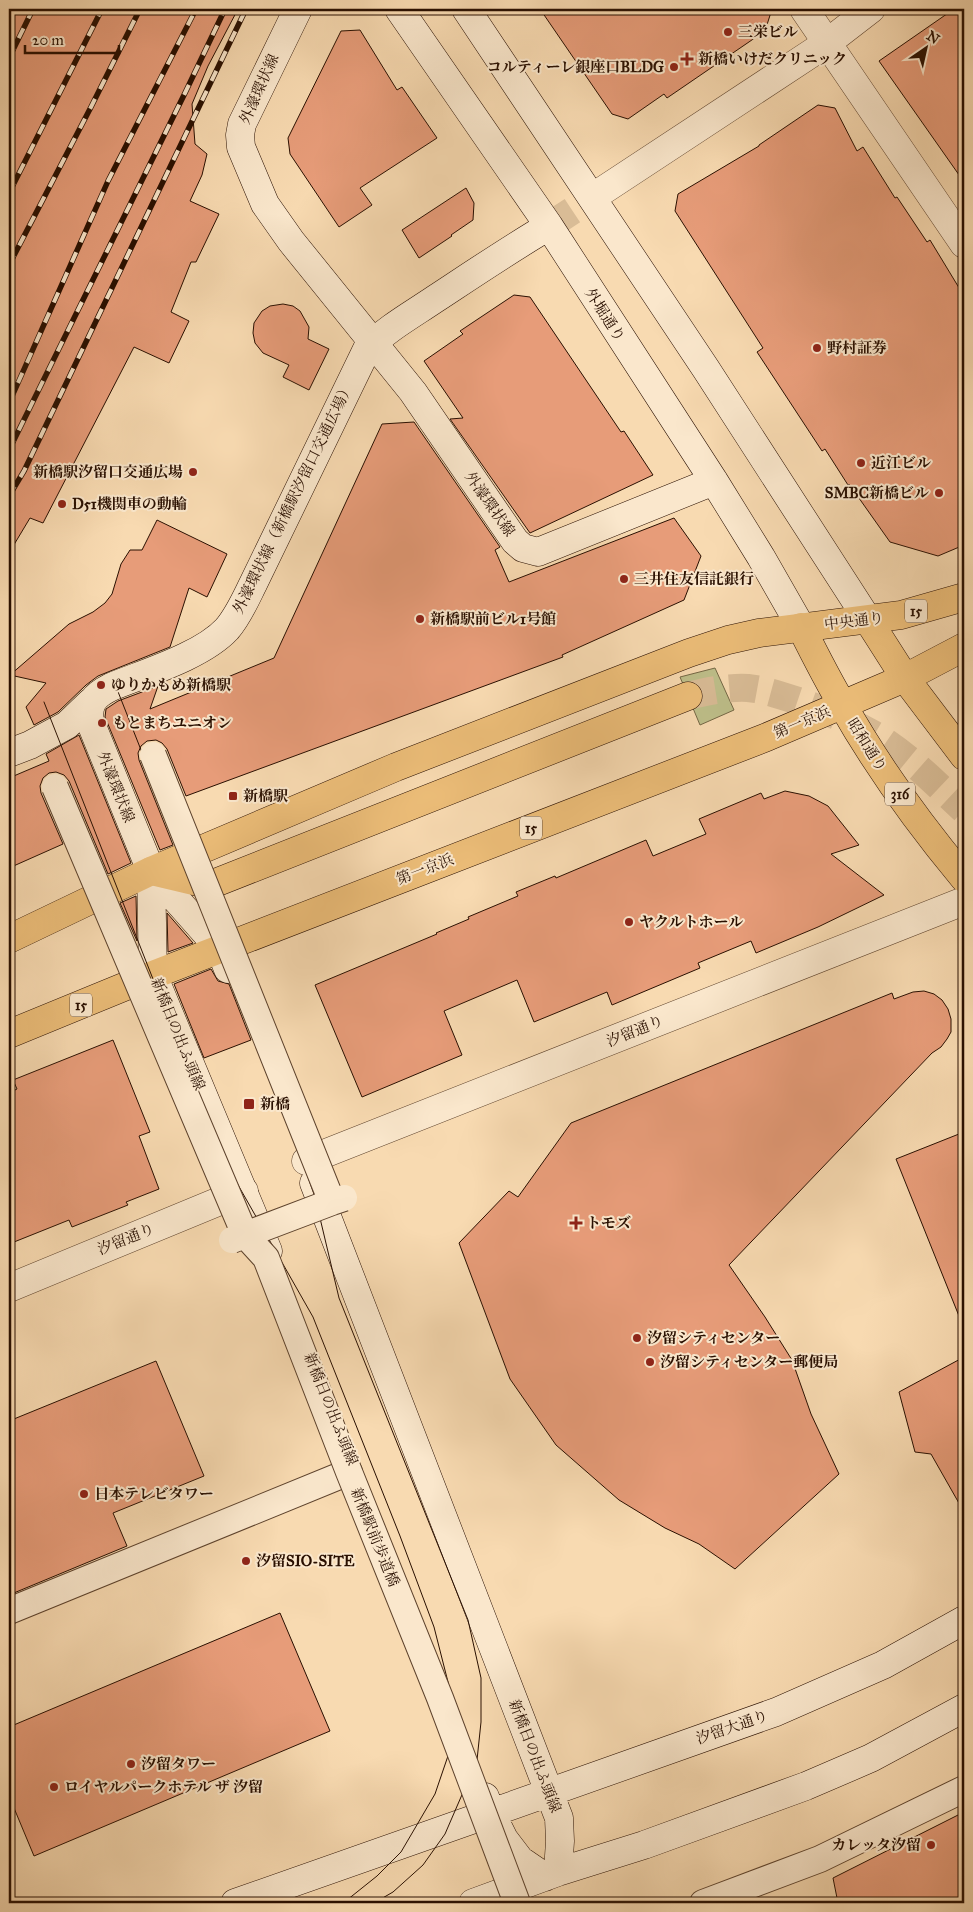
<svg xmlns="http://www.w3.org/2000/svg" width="973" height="1912" font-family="'IM FELL Great Primer','Noto Serif JP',serif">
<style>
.green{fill:#bebf8a;stroke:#746745}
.building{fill:#e79c79;stroke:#290f00}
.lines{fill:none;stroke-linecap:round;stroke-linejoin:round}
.secondary-tunnel{stroke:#d9bc96;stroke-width:28;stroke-dasharray:28 14;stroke-linecap:butt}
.primary-tunnel{stroke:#d9bc96;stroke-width:28;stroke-dasharray:28 14;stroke-linecap:butt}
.pedestrian-casing{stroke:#5d422c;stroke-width:28}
.minor-casing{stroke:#5d422c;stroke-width:29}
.tertiary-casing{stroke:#5d422c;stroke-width:29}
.secondary-casing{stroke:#290f00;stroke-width:29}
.primary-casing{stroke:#290f00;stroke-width:29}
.trunk-casing{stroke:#290f00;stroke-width:29}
.pedestrian{stroke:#fae7cc;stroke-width:26}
.minor{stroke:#fae7cc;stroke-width:28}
.tertiary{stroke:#fae7cc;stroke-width:28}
.secondary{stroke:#fae7cc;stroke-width:28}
.primary{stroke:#ecbd78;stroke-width:28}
.trunk{stroke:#ecbd78;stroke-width:28}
.tram{stroke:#290f00;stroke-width:1}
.rail-casing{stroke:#290f00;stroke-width:5.5}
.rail{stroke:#fae7cc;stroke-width:4;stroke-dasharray:11;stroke-linecap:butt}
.pedestrian-bridge-casing{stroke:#5d422c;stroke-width:28;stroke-linecap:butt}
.pedestrian-bridge{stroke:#fae7cc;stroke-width:26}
.poi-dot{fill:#8f2418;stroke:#fae7cc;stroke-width:2}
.labels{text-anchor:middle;stroke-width:4;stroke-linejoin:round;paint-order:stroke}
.shield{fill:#fae7cc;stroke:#68503d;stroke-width:1}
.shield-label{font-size:14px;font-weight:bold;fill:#290f00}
.poi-label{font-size:15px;font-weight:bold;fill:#290f00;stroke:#fae7cc;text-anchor:start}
.street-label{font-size:15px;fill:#290f00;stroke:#fae7cc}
</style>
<rect width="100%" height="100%" fill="#f8dab1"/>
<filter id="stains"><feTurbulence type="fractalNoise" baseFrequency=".004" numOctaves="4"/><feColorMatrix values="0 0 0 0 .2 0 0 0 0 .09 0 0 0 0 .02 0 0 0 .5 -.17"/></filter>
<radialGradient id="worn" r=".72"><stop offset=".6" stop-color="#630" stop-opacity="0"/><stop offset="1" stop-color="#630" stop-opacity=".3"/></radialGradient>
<path class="green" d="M715,668L734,710L700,725L680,677Z"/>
<path class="building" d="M9,9H238L208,66L192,104L195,144L207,154L202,175L190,201L219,214L196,262H191L171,312L189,321L169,363L134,347L43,523L30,518L9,553Z
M540,9H772L765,31L667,98L664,94L628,119L612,114Z
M954,9H964V182L879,61Z
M360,30L397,90L402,87L437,138L360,188L372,205L339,227L290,154L288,138L341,31Z
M818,105L835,108L857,151L863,147L895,198L897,197L927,242L930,240L964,296V545L938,556L890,542L849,484L848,485L825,449L822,451L757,352L763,348L675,211L678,194L759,146V145Z
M466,188L474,203L473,220L451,235L452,236L419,258L402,230Z
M514,295L530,297L621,432L624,431L653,475L530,533L450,419L463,418L424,361L463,334L460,331Z
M283,304L293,306L300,311L309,327L308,339L329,349L309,390L283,377L289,365L263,353L255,343L253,333L254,323L262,311L270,306Z
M414,422L500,547L495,550L509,582L674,518L701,556L684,600L562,655L563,657L186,796L167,749L162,743L156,740L147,741L141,746L138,753L139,760L173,845L160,850L105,717L106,709L118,701L158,686L150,709L274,658L382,424Z
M157,520L227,554L207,597L189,588L170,647L98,676L86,685L58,712L34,725L26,707L46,683L10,675L69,624L93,612L105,603L112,594L121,564L130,550H142Z
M79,735L131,863L108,874L69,781L64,775L56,772L49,773L43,778L40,786L41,793L63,844L9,868V778L49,761L46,754Z
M785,791L809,796L828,806L859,845L831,854L884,895L818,927L756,953L751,941L698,963L700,968L612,1005L607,992L534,1022L517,980L444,1011L462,1055L362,1097L315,985L437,934L436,933L469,919L468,917L518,896L516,892L555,876L556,878L646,840L653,856L706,834L699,819L761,793L764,799Z
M136,896L137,941L120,903Z
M167,913L193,943L168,952Z
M211,969L218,981L229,984L251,1040L204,1058L174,984Z
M924,991L934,994L942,1000L948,1009L951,1019V1032L947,1039L941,1047L932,1053L729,1265L765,1317L792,1360L811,1414L839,1474L735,1569L699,1544L665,1528L619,1500L556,1445L510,1379L459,1243L509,1191L518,1197L571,1123L892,993L894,999L913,992Z
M113,1040L150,1132L139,1136L159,1189L126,1202L128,1205L72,1227L69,1220L9,1244V1093L17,1089L13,1080Z
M964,1132V1326H963L896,1159Z
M964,1357V1512L931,1454L915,1452L899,1392Z
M156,1361L204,1476L113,1513L127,1546L9,1595V1421Z
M280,1613L330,1731L34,1856L9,1796V1727Z
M964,1812V1903H838L833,1878Z"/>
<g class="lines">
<path class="secondary-tunnel" d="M549,226L593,197"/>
<path class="primary-tunnel" d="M688,696C708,691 728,687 748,688C767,690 786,697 804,703C827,711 851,722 873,734C907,754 935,783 964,810"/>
<g class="pedestrian-casing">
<path id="pedestrian" d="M9,1611L349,1472
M703,1903L820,1859L964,1789"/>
</g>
<g class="minor-casing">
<path id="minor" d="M804,9L964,244
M306,1161L964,901
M9,1288L244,1191"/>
</g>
<g class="tertiary-casing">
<path id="tertiary" d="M593,197L827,43L871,9"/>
</g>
<g class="secondary-casing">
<path id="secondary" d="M298,9L242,124L240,135L241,147L265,204L291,241L413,392L515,541L523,548L538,552L714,481
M399,9L549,226L714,481L761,557L801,627
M466,9L706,369L868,620
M9,753L30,745L67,725L91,702
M151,871L153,975L268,1251
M228,969L220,949L151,871L90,721C87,703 95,695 111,687C145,673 202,656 227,629C239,615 246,598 254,582L367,349C386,329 413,314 435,299C473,274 510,249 549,226
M314,1183L559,1818L560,1841L558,1872L473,1903
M558,1872L644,1845L806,1786L871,1758L964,1708
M545,1877L520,1860L504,1839L491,1813L776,1712L883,1665L964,1620
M235,1903L491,1813L485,1797"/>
</g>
<g class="primary-casing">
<path id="primary" d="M868,620L905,678L964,756
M801,627C814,653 827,679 842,704C877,766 919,824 964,878
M151,871L210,885L688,696"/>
</g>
<g class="trunk-casing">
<path id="trunk" d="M9,939L151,871L396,767L689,653L728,640L759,633L901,615L964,597
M9,1034L153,975L767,737L905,678L964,647"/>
</g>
<use href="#pedestrian" class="pedestrian"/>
<use href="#minor" class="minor"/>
<use href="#tertiary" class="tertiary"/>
<use href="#secondary" class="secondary"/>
<use href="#primary" class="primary"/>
<use href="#trunk" class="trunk"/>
<path class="tram" d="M113,679L293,1135L315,1197L339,1298L468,1620L481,1678V1722L477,1760L445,1834L423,1865L393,1892L374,1903
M44,702L225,1162L313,1317L400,1536L434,1627L448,1682L452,1721L450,1750L435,1794L401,1852L377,1876L347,1900L340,1903"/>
<g class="rail-casing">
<path id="rail" d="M9,19L14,9
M9,58L33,9
M9,193L102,9
M9,265L91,107L140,9
M9,403L108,181L196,9
M9,450L185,93L225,9
M9,496L24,471L246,9"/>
</g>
<use href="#rail" class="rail"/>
<g class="pedestrian-bridge-casing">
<path id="pedestrian-bridge" d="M153,755L332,1202L344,1198
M55,787L245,1235L232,1240
M332,1202L245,1235L266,1258L349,1472L440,1698L517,1903"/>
</g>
<use href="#pedestrian-bridge" class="pedestrian-bridge"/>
</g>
<g class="poi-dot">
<circle cx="728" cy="32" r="5"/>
<path d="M684.5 51.5h5v5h5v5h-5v5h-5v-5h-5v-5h5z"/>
<circle cx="674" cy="67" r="5"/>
<circle cx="817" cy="348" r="5"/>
<circle cx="861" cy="463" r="5"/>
<circle cx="193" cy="472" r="5"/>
<circle cx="939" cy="493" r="5"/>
<circle cx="62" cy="504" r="5"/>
<circle cx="624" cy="579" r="5"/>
<circle cx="420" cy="619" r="5"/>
<circle cx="101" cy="685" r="5"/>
<circle cx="102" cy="723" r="5"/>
<rect x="228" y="791" width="10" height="10" rx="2.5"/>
<circle cx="629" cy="922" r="5"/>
<rect x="243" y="1098" width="12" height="12" rx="2.5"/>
<path d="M573.5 1215.5h5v5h5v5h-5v5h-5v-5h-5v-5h5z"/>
<circle cx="637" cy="1338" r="5"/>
<circle cx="650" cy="1362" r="5"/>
<circle cx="84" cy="1494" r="5"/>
<circle cx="246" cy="1561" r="5"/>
<circle cx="131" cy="1764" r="5"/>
<circle cx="54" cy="1787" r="5"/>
<circle cx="931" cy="1845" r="5"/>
</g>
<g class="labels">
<g class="shield">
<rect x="905" y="599.5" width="22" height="23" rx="4"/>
<rect x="885" y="782.5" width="30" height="23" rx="4"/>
<rect x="520" y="816.5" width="22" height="23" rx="4"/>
<rect x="70" y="993.5" width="22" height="23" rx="4"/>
</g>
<g class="shield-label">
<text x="916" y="616">15</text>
<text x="900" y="799">316</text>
<text x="531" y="833">15</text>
<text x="81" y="1010">15</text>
</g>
<g class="poi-label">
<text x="738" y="37">三栄ビル</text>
<text x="698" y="64">新橋いけだクリニック</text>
<text x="664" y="72" text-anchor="end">コルティーレ銀座口BLDG</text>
<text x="827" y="353">野村証券</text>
<text x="871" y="468">近江ビル</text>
<text x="183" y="477" text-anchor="end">新橋駅汐留口交通広場</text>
<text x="929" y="498" text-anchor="end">SMBC新橋ビル</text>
<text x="72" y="509">D51機関車の動輪</text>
<text x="634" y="584">三井住友信託銀行</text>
<text x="430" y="624">新橋駅前ビル1号館</text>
<text x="111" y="690">ゆりかもめ新橋駅</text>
<text x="112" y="728">もとまちユニオン</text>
<text x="243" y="801">新橋駅</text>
<text x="639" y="927">ヤクルトホール</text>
<text x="260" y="1109">新橋</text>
<text x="586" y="1228">トモズ</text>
<text x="647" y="1343">汐留シティセンター</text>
<text x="660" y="1367">汐留シティセンター郵便局</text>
<text x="94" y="1499">日本テレビタワー</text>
<text x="256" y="1566">汐留SIO-SITE</text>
<text x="141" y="1769">汐留タワー</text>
<text x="64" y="1792">ロイヤルパークホテル ザ 汐留</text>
<text x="921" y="1850" text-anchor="end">カレッタ汐留</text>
</g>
<g class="street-label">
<text transform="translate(259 89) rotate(-66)" y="5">外濠環状線</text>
<text transform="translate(605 315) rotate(57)" y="5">外堀通り</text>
<text transform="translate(293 498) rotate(-64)" y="5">外濠環状線（新橋駅汐留口交通広場）</text>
<text transform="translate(490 504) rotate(55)" y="5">外濠環状線</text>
<text transform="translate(854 621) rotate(-7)" y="5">中央通り</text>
<text transform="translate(802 722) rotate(-23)" y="5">第一京浜</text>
<text transform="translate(867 745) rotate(58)" y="5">昭和通り</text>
<text transform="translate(116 787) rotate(68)" y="5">外濠環状線</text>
<text transform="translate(425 869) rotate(-21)" y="5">第一京浜</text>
<text transform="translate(635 1031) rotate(-22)" y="5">汐留通り</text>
<text transform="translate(178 1034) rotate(68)" y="5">新橋日の出ふ頭線</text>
<text transform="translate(126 1239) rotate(-22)" y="5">汐留通り</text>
<text transform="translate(331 1409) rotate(68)" y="5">新橋日の出ふ頭線</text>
<text transform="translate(375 1537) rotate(68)" y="5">新橋駅前歩道橋</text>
<text transform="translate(732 1727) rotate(-19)" y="5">汐留大通り</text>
<text transform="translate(535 1756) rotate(69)" y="5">新橋日の出ふ頭線</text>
</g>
</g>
<rect width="973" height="1912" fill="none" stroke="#f8dab1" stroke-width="30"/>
<rect x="10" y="10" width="953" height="1892" fill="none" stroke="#290f00" stroke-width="2.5"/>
<rect x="15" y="15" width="943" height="1882" fill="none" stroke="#290f00"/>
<g transform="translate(926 48) rotate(34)" stroke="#fae7cc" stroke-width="4" paint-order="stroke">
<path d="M0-4L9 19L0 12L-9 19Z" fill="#290f00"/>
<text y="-8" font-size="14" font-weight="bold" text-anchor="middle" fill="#290f00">N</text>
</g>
<path d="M25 45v8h94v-8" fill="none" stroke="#290f00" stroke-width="2.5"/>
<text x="32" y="45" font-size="15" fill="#290f00" stroke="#fae7cc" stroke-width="4" paint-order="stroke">20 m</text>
<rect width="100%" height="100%" filter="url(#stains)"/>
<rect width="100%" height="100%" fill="url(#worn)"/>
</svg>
